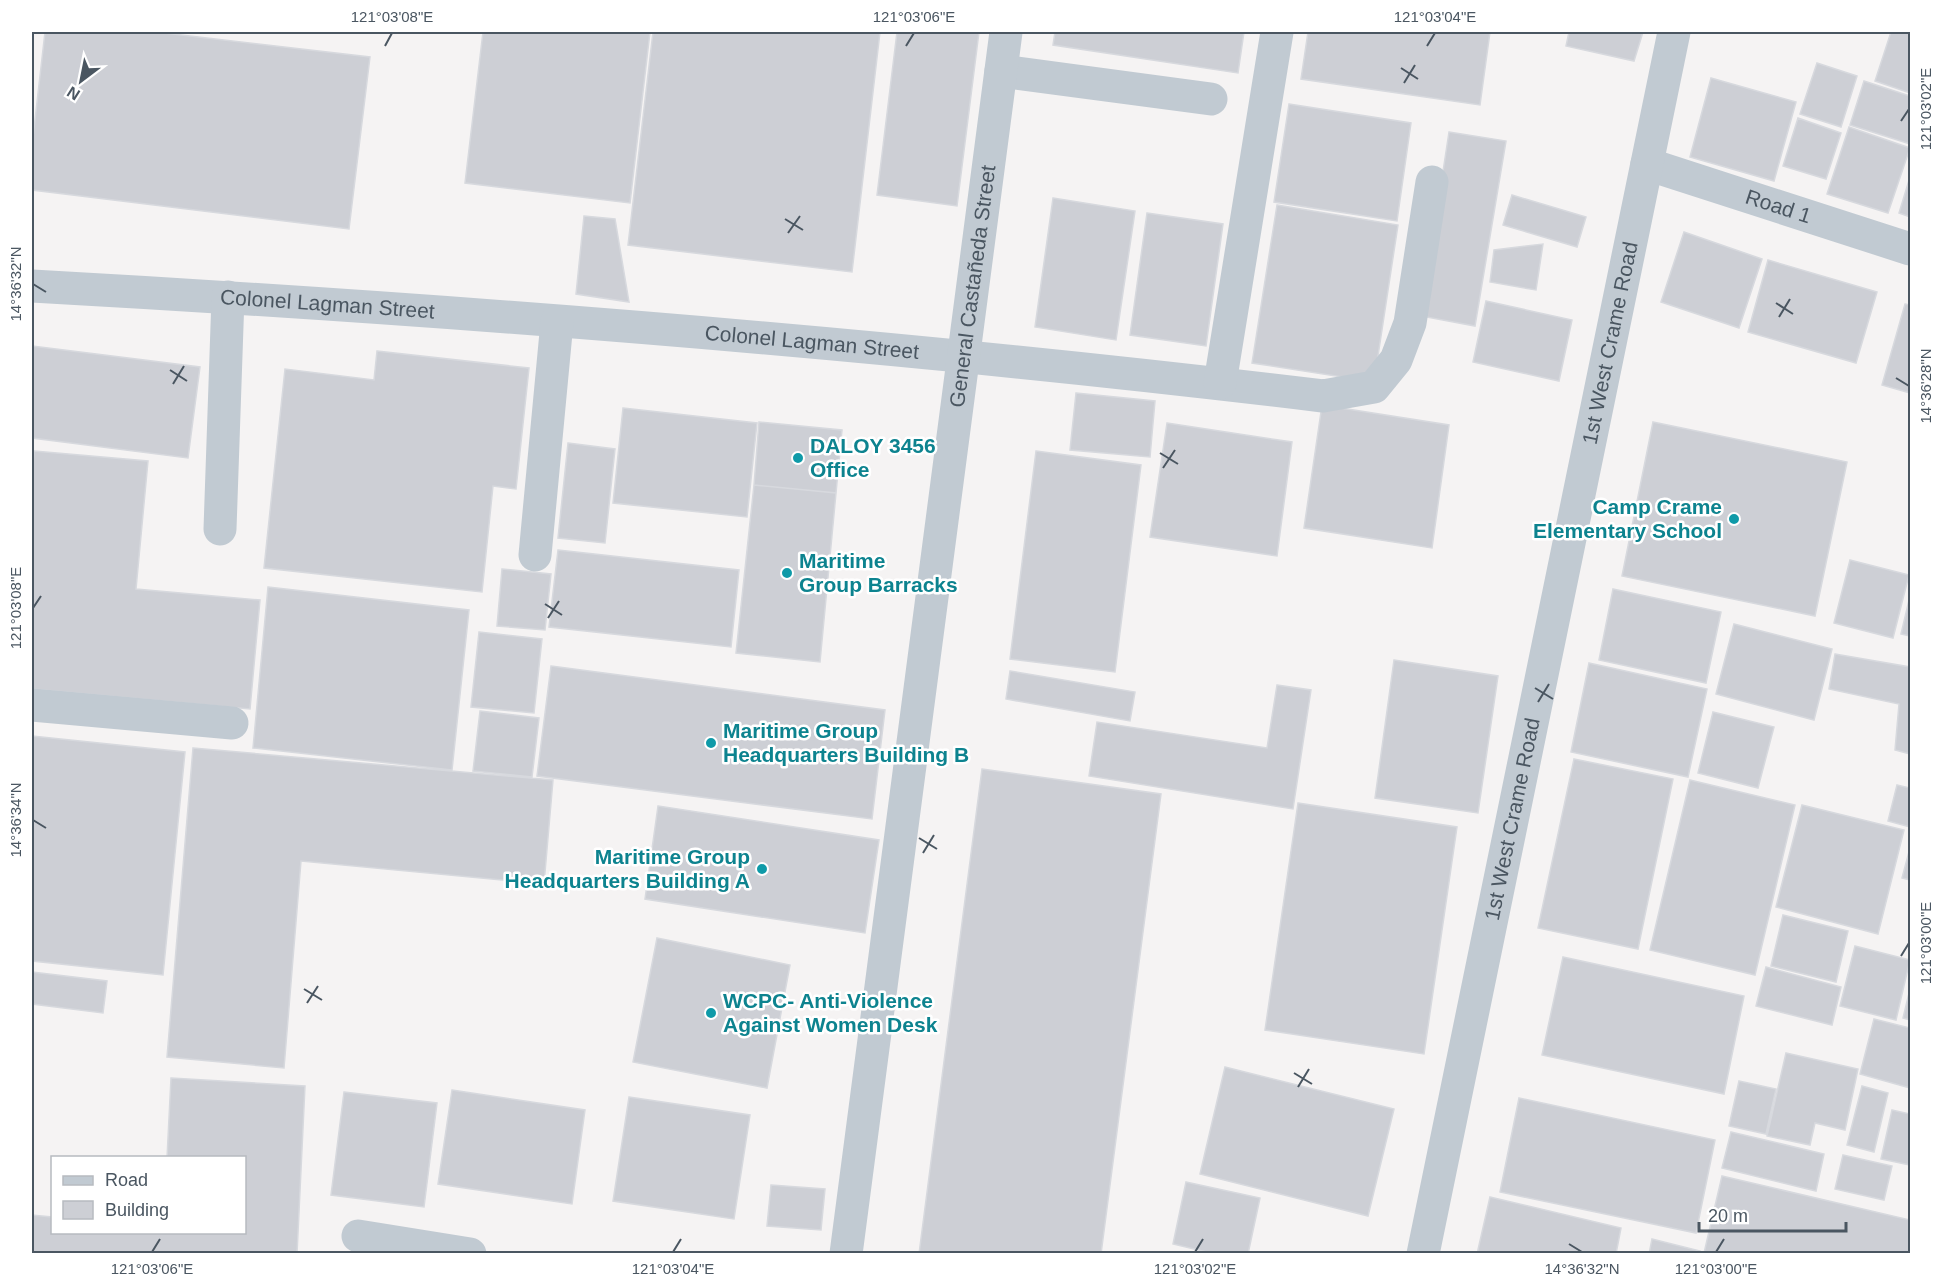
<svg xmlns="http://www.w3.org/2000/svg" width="1942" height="1285" font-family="Arial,sans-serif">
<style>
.building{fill:#cdcfd5;stroke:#d7d9de;stroke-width:1.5}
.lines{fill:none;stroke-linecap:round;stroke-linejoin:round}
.minor{stroke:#c1cad2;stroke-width:33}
.ticks{fill:none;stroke:#4a5661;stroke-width:2}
.culture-dot{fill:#0f9aa8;stroke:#fff;stroke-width:2}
.labels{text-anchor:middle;stroke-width:5;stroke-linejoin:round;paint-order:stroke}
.street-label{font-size:21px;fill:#4a5661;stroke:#fff}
.culture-label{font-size:21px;font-weight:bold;fill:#0d838f;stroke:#fff;text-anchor:start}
.neatline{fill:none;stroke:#4a5661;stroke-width:2}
.ticks-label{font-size:15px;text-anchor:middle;fill:#4a5661}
</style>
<rect width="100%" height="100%" fill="#f5f3f3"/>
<path class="building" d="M45,32H156L370,57L349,229L32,190V146Z
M483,32H650L630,203L465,183Z
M653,32H880L852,272L628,245Z
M897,32H979L957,206L877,195Z
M1055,32H1244L1238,73L1053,45Z
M1308,32H1490L1480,105L1301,79Z
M1569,32H1643L1634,61L1566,46Z
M1891,32H1910V93L1875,81Z
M1817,63L1857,76L1841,127L1800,114Z
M1711,78L1796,102L1774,181L1690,157Z
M1864,81L1910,96V144L1850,125Z
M1289,104L1411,123L1397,221L1274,202Z
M1798,118L1841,133L1826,179L1783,166Z
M1849,127L1910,148L1888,213L1827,194Z
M1449,132L1506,141L1475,326L1421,316Z
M1910,177V217L1899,213Z
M1512,195L1586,217L1577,247L1503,225Z
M1053,198L1135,211L1116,340L1035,327Z
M1277,205L1398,225L1374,382L1252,363Z
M1147,213L1223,224L1206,346L1130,335Z
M584,216L615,219L629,302L576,294Z
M1684,232L1762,259L1739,328L1661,302Z
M1543,244L1536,290L1490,282L1494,250Z
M1768,260L1877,292L1856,363L1748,332Z
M1486,301L1572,320L1559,381L1473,362Z
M1905,304L1910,305V393L1882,385Z
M32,346L200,367L188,458L32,438Z
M377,351L529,368L516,489L493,486L482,592L264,568L285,369L374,380Z
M1076,393L1155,401L1150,457L1070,450Z
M1322,405L1449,425L1432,548L1304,528Z
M623,408L757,423L747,517L613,503Z
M759,422L842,430L836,493L754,485Z
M1653,422L1847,462L1815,616L1622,576Z
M1167,423L1292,442L1277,556L1150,537Z
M568,443L615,449L605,543L558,538Z
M34,451L148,461L136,589L260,600L250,709L32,689V479Z
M1036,451L1141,465L1115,672L1010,659Z
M754,485L836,493L820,662L736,653Z
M558,550L739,570L731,647L549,627Z
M1850,560L1909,575L1893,638L1834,623Z
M502,569L551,574L545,630L497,626Z
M268,587L469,610L452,770L253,748Z
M1613,589L1721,612L1706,683L1599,660Z
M1910,596V636L1901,634Z
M1734,624L1832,649L1814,720L1716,694Z
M479,632L542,639L534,713L471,707Z
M1835,654L1910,667V754L1895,750L1899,704L1829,689Z
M1394,660L1498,676L1478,813L1375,798Z
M1589,663L1707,689L1688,777L1571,752Z
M551,666L885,710L872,819L537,776Z
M1010,671L1135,692L1130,721L1006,699Z
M1277,685L1311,690L1293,809L1089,776L1097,722L1267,748Z
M480,711L539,718L532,777L473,771Z
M1713,712L1774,727L1758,788L1698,773Z
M32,736L185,752L163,975L32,961Z
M193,748L553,780L544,884L301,861L284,1068L167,1057Z
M1574,759L1673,779L1638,949L1538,928Z
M982,769L1161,794L1101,1254H919Z
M1690,780L1795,805L1755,975L1650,950Z
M1897,785L1910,788V827L1888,821Z
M1298,803L1457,827L1424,1054L1265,1030Z
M1802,805L1904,830L1878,934L1776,907Z
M658,806L879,840L865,933L645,899Z
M1910,848V880L1902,878Z
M1783,915L1848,931L1836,982L1771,966Z
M657,938L790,965L767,1088L633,1062Z
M1855,946L1910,960L1896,1020L1840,1006Z
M1563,957L1744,996L1724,1094L1542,1055Z
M1766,967L1841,987L1832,1025L1756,1006Z
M32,972L107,981L103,1013L32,1004Z
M1910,989V1020L1903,1018Z
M1874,1019L1910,1028V1088L1860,1074Z
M1786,1053L1858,1069L1845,1130L1815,1123L1810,1145L1767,1136Z
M1225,1067L1394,1109L1368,1216L1200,1174Z
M171,1078L305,1086L297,1254H32V1215L52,1217V1232H244V1158H167Z
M1739,1081L1776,1089L1766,1134L1729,1126Z
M1862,1086L1888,1093L1874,1152L1847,1145Z
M452,1090L585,1110L572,1204L438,1184Z
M344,1092L437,1103L424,1207L331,1195Z
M629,1097L750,1115L734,1219L613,1201Z
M1519,1098L1715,1140L1696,1233L1500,1192Z
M1892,1110L1910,1114V1165L1881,1159Z
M1731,1132L1824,1154L1816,1191L1722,1168Z
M1843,1155L1892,1166L1884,1200L1835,1189Z
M1722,1176L1910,1220V1254L1704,1253Z
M1186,1182L1260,1198L1248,1254H1215L1173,1244Z
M771,1185L825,1189L821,1230L767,1226Z
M1490,1197L1621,1228L1616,1254H1477Z
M1652,1239L1700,1251L1699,1254H1649Z"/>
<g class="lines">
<g class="minor">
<path d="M1001,71L1211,99"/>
<path id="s1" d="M1647,164L1910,249"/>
<path id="s2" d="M32,286C463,310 894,344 1323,396L1374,387L1396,360L1410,323L1432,182"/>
<path d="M1220,383L1277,32"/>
<path d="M220,529L228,297"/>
<path d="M535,555L557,322"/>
<path d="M32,705L232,723"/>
<path d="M358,1236L470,1254"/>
<path id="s3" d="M846,1254L1006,32"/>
<path id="s4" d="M1423,1254L1674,32"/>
</g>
</g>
<path class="ticks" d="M385,46L392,33M906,46L914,33M1427,46L1435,33M1401,68L1418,79M1404,83L1415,65M1901,121L1909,109M785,219L803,230M788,233L800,216M33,284L46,292M1776,303L1793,314M1779,317L1790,299M170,370L187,381M1896,378L1909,386M173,384L184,366M1160,453L1178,464M1163,468L1175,450M545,604L562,615M33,608L41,596M548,618L559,601M1535,688L1553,699M1538,702L1549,684M33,820L46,828M919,838L937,849M923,853L934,835M1901,956L1909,943M304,989L322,1000M307,1003L318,986M1294,1073L1312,1084M1298,1087L1309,1069M1569,1244L1582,1252M152,1252L160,1239M673,1252L681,1239M1195,1252L1203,1239M1716,1252L1724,1239"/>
<g class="culture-dot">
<circle cx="798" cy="458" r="6"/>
<circle cx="1734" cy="519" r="6"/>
<circle cx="787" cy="573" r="6"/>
<circle cx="711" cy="743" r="6"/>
<circle cx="762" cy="869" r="6"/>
<circle cx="711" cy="1013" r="6"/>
</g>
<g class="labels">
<g class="street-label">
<text dy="7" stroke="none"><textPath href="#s1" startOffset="138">Road 1</textPath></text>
<text dy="7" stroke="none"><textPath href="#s3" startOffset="976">General Castañeda Street</textPath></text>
<text dy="7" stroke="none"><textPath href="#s2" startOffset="296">Colonel Lagman Street</textPath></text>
<text dy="7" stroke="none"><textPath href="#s4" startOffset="930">1st West Crame Road</textPath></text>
<text dy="7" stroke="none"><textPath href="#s2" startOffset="782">Colonel Lagman Street</textPath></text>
<text dy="7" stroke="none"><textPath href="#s4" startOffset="444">1st West Crame Road</textPath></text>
</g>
<g class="culture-label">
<text x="810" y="453">DALOY 3456<tspan x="810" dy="24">Office</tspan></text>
<text x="1722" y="514" text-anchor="end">Camp Crame<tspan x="1722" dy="24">Elementary School</tspan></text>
<text x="799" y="568">Maritime<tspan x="799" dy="24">Group Barracks</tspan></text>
<text x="723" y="738">Maritime Group<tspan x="723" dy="24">Headquarters Building B</tspan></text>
<text x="750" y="864" text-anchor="end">Maritime Group<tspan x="750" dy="24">Headquarters Building A</tspan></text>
<text x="723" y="1008">WCPC- Anti-Violence<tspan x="723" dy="24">Against Women Desk</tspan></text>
</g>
</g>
<rect width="1942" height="1285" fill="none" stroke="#ffffff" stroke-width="66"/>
<rect x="51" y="1156" width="195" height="78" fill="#ffffff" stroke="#b7bbc0" stroke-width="1.5"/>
<rect x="63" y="1176" width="30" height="9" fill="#c1cad2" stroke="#b7bbc0" stroke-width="1.5"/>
<text x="105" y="1186" font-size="18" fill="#4a5661">Road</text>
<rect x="63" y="1201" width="30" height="18" fill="#cdcfd5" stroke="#b7bbc0" stroke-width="1.5"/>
<text x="105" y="1216" font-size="18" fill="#4a5661">Building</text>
<g transform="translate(81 81) rotate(212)" stroke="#ffffff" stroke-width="4.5" paint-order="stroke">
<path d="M0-4.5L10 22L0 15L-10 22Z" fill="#4a5661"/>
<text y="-9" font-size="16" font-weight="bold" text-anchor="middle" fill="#4a5661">N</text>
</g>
<path d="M1699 1222v9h147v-9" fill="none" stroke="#4a5661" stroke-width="3"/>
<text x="1708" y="1222" font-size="18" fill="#4a5661" stroke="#ffffff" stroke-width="4.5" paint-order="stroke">20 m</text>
<rect x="33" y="33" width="1876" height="1219" class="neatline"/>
<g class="ticks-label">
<text x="392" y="22">121°03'08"E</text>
<text x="914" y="22">121°03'06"E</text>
<text x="1435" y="22">121°03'04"E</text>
<text transform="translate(1926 109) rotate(-90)" y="5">121°03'02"E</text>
<text transform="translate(16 284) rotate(-90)" y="5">14°36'32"N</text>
<text transform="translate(1926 386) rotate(-90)" y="5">14°36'28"N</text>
<text transform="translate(16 608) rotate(-90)" y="5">121°03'08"E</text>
<text transform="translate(16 820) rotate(-90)" y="5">14°36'34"N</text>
<text transform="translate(1926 943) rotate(-90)" y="5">121°03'00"E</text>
<text x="152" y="1274">121°03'06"E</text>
<text x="673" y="1274">121°03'04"E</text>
<text x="1195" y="1274">121°03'02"E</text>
<text x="1582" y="1274">14°36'32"N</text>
<text x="1716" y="1274">121°03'00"E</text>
</g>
</svg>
